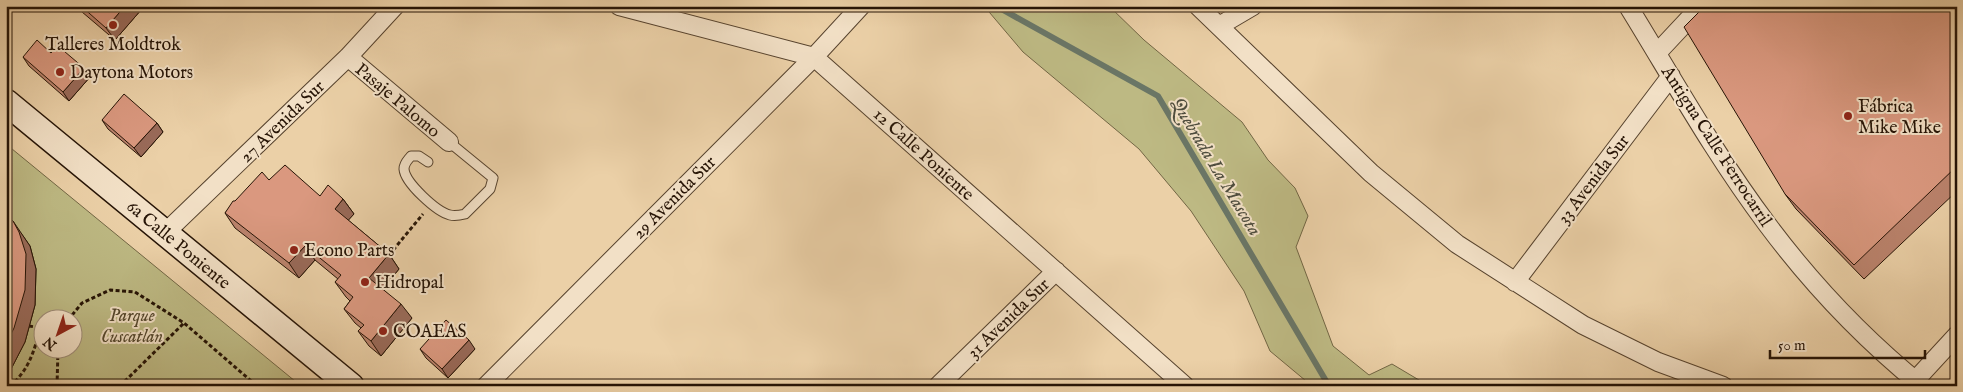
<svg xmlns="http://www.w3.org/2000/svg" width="1963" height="392" font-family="'IM FELL English',serif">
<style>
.green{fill:#bdb983;stroke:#726644;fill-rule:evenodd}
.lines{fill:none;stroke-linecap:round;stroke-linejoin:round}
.stream{stroke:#6a7666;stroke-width:6}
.lane-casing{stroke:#57432e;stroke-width:11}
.street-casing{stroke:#57432e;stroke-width:20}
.secondary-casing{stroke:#261406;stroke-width:28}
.path{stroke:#261406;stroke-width:3;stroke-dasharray:4 2.5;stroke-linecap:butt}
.lane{stroke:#f2e0c6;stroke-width:9}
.street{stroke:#f2e0c6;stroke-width:18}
.secondary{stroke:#f2e0c6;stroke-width:25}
.wall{fill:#bb836d;stroke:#261406}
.shaded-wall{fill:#996a59;stroke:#261406}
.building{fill:#da987f;stroke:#261406}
.poi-dot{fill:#8f2418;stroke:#f2e0c6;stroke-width:2}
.labels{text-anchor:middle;stroke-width:4;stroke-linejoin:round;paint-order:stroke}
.poi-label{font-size:18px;fill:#261406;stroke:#f2e0c6;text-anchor:start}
.street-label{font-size:18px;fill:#261406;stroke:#f2e0c6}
.park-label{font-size:18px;font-style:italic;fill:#53462c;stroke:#f2e0c6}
.water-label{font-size:19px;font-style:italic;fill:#4e4d3e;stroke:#f2e0c6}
</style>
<rect width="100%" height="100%" fill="#ebd0a7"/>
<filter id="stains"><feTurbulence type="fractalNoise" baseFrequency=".004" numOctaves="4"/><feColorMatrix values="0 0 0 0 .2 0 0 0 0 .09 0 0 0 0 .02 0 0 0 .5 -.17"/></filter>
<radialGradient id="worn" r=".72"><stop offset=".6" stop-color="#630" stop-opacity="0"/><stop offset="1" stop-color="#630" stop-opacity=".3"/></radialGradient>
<path class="green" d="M984,6H1109L1144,40L1242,122L1268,160L1295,188L1308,216L1296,247L1333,346L1369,375L1392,364L1429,386H1312L1270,351L1244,291L1191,211L1139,149L1023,52Z
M6,144L301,386H6ZM42,320H72V350H42Z"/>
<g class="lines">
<path class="stream" d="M996,6L1158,96L1329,386"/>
<g class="lane-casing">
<path id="lane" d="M428,162L419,156H411C408,160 404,163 404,169C405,183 437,212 450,215C454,216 461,215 465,214L490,189L493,178L449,142"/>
</g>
<g class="street-casing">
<path id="street" d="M619,6L814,57L1185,386
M1198,6L1371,173L1457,244L1583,325L1658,362L1723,386
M1628,6C1673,79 1715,155 1767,224C1811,283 1864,339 1922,386
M1219,26L1253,6
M1657,53L1701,6
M348,57L449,142
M166,232L348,57L395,6
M1515,282L1671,76
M486,386L814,57L861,6
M938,386L1056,271
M1910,386L1957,335"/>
</g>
<g class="secondary-casing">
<g id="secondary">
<path id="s1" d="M6,102L351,386"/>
</g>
</g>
<path class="path" d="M389,255L423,214
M68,320L82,303L110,290L135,292L184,323L257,386
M29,326L42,328
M10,386C30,369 33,352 41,328
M57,386L58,350
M120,386L184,323"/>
<use href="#lane" class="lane"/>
<use href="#street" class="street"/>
<use href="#secondary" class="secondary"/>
</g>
<path class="wall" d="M75,6H138L141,10L115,40Z
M1957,6V191L1864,279L1796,209L1785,194Z
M51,53L84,68L90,77L69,101L29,66L23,57Z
M102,120L157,123L163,132L141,157L108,129Z
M269,180L320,196L343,199L354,214L348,220L389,254L399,269L383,289L412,318L381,356L369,346L358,331L361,328L355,323L344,309L350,301L346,297L335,282L338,279L315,260L299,278L235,228L225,213L235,201Z
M6,215L23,236L30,246L36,269L35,305L25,342L10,371H6Z
M420,349H475L448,378L426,358Z"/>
<path class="shaded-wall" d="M125,6H138L141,10L115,40L106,28Z
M84,68L90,77L69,101L63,92Z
M157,123L163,132L141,157L134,148Z
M343,199L354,214L345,224L335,209Z
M13,221L30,246L36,269L35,305L25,342L10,371L6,365V344Z
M305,246L315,260L299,278L289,263Z
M389,254L399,269L380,292L369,278Z
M401,304L412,318L381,356L371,341Z
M469,340L475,349L448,378L442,369Z"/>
<path class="building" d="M81,6H125L106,28Z
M1705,6H1957V166L1854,265L1785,194L1684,27Z
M37,40L51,53L58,46L84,68L63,92L23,57Z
M124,94L157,123L134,148L102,120Z
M285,165L320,196L328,185L343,199L335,209L389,254L369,278L401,304L371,341L358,331L364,325L344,309L353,297L335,282L341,275L305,246L289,263L225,213L233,201H235L262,172L269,180Z
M6,215L13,221L19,232L26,254L25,290L14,328L6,344Z
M446,320L469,340L442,369L420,349Z"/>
<g class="poi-dot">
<circle cx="113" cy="25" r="5"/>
<circle cx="60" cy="72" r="5"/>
<circle cx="1848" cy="116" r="5"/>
<circle cx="294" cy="250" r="5"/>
<circle cx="365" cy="282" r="5"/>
<circle cx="383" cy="331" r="5"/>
</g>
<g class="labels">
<g class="poi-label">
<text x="113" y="50" text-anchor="middle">Talleres Moldtrok</text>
<text x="70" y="78">Daytona Motors</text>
<text x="1858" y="112">Fábrica<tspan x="1858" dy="21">Mike Mike</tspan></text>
<text x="304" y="256">Econo Parts</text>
<text x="375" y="288">Hidropal</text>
<text x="393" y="337">COAEAS</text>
</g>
<g class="street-label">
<text transform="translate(398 100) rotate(40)" y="6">Pasaje Palomo</text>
<text transform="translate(282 121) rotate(-44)" y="6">27 Avenida Sur</text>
<text transform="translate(1717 146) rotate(57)" y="6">Antigua Calle Ferrocarril</text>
<text transform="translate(924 154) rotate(42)" y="6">12 Calle Poniente</text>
<text transform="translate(1593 179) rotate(-53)" y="6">33 Avenida Sur</text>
<text transform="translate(674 197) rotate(-45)" y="6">29 Avenida Sur</text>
<text dy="6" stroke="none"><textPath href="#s1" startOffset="224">6a Calle Poniente</textPath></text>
<text transform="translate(1008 318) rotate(-44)" y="6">31 Avenida Sur</text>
</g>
<g class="park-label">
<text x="132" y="321">Parque<tspan x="132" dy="21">Cuscatlán</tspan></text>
</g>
<g class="water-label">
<text transform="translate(1217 166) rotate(59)" y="7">Quebrada La Mascota</text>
</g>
</g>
<rect width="1963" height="392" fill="none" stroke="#ebd0a7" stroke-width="25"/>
<rect x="8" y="8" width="1948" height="377" fill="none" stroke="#261406" stroke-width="2.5"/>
<rect x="12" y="12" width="1938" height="367" fill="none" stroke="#261406"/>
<g transform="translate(58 334) rotate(220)"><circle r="24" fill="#f2e0c6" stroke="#a08e79"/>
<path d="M0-4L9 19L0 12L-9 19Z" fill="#8f2418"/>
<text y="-8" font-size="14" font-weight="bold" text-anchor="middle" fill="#261406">N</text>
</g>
<path d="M1770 350v8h155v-8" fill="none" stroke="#261406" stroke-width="2.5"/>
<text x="1778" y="350" font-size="15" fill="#261406" stroke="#f2e0c6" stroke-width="4" paint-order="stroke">50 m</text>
<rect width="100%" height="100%" filter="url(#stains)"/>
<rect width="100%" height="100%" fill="url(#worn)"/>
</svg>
